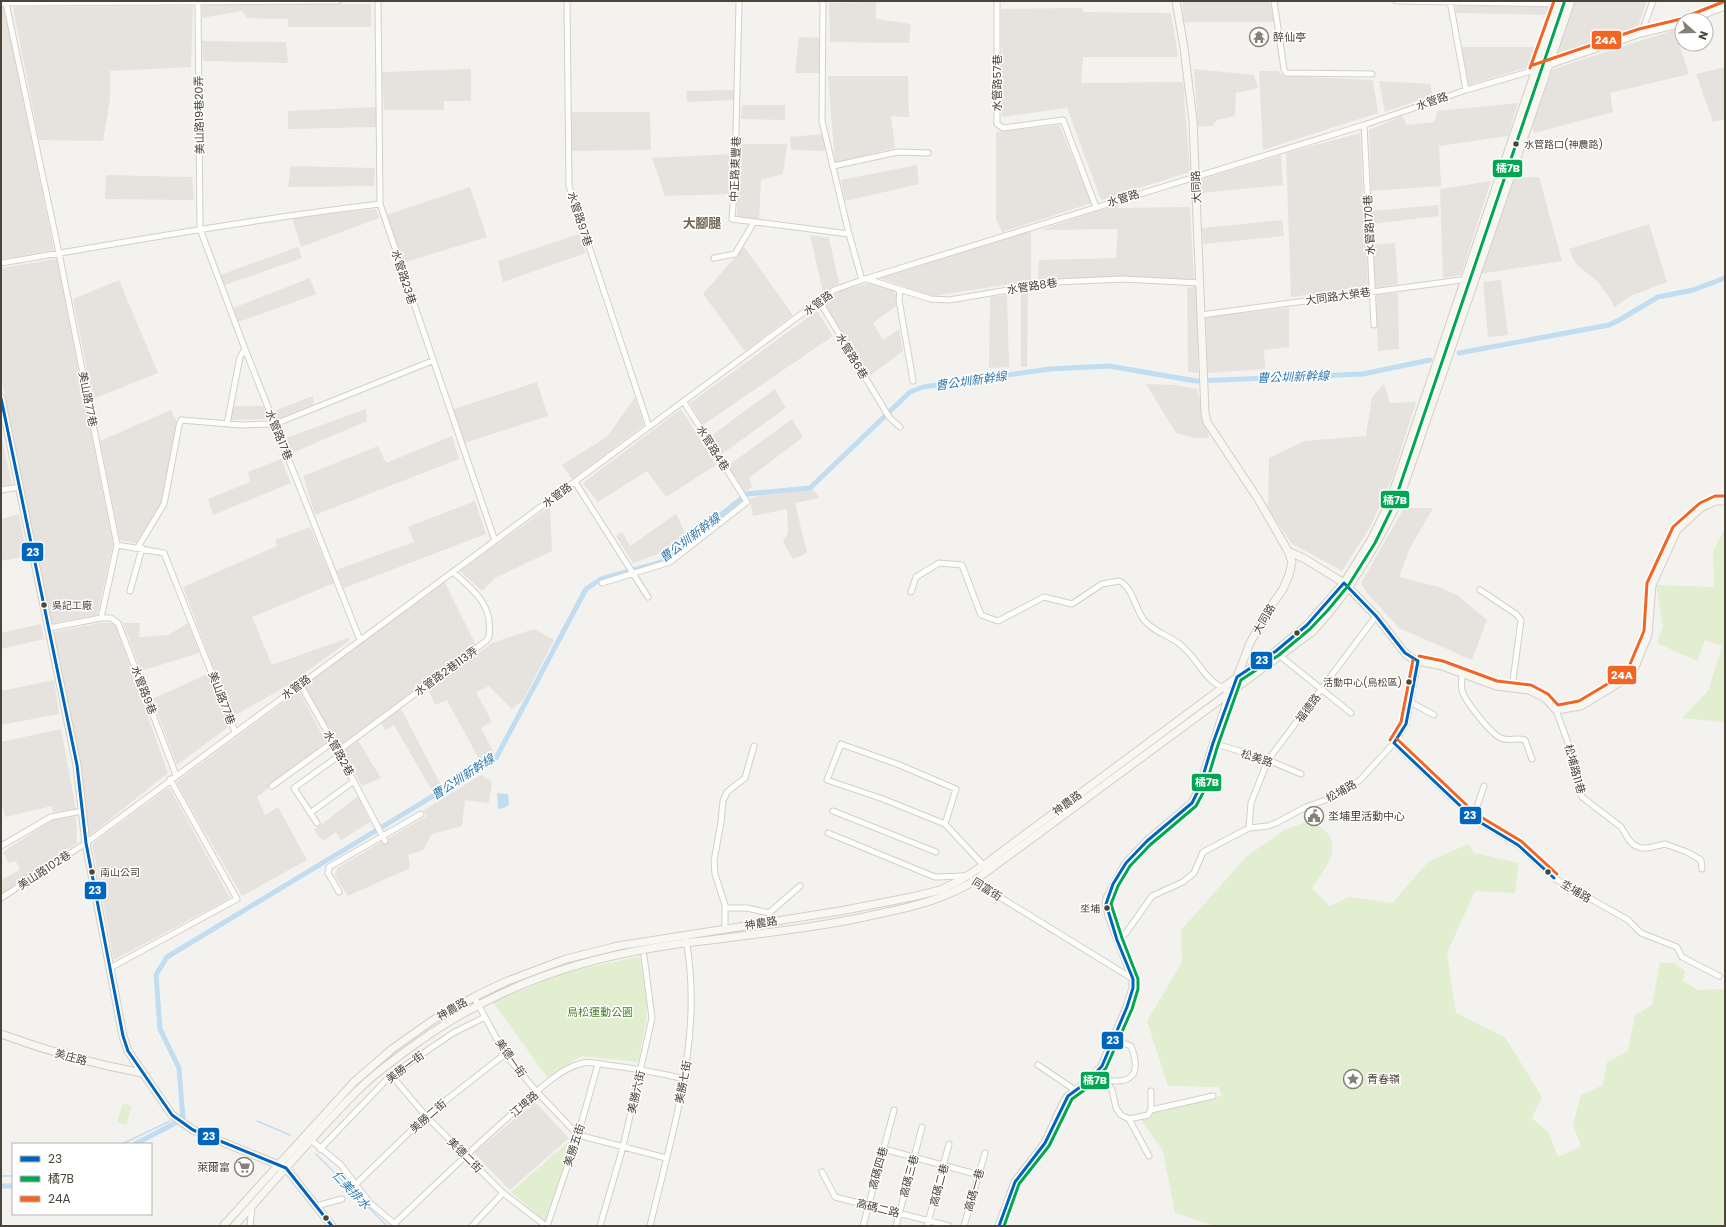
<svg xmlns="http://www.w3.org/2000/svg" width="1726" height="1227" font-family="Poppins,'Noto Sans TC',sans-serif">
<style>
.industrial{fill:#e6e2de}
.green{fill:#e1eecf}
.parking{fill:#e6e3df}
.water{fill:#c0ddf1}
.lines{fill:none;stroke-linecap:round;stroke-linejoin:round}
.stream{stroke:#c0ddf1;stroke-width:1.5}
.canal{stroke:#c0ddf1;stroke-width:5}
.street-casing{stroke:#d2d0cb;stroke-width:7}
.secondary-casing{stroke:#d3cfc5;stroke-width:9}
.street{stroke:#fdfdfc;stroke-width:5}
.secondary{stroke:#f7f6f1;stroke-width:7}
.bus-1-casing{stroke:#fff;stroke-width:6}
.bus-2-casing{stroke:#fff;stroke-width:6}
.bus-3-casing{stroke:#fff;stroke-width:6}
.bus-1{stroke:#0065bd;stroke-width:3}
.bus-2{stroke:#00a651;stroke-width:3}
.bus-3{stroke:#f26522;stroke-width:3}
.bus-dot{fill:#4b4439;stroke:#fff;stroke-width:1.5}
.labels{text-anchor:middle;stroke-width:3;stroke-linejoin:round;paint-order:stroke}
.bus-label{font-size:10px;fill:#4b4439;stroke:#fff;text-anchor:start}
.poi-label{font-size:11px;fill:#4b4439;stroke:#fff;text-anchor:start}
.street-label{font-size:11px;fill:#4b4439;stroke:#fff}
.park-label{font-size:11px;fill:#4a7f2a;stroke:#fff}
.water-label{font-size:12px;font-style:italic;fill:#2e7ab2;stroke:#fff}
.quarter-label{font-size:13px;font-weight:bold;fill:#6e6250;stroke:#fff}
.line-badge{stroke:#fff;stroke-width:1.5}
.badge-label{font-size:11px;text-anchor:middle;font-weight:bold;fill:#fff}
</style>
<rect width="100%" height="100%" fill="#f4f2ee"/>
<path class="industrial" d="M1182,1L1270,2L1275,22H1184Z
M1575,1H1647L1636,32L1556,57Z
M876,2V19L911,24L909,43L830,42L829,3Z
M202,4H371V27H288V19L247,18L242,11L202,18Z
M1457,5L1551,7L1548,15L1456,13Z
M193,6L191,67L110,71V99L103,141L39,140L13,7Z
M1,7H4L54,250L1,259Z
M1082,8L1083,12L1171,13L1178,57H1083L1081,83L1183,82L1190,172L1101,200L1067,108L1002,117L1001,9Z
M1674,30L1689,74L1610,93L1613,112L1534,133L1532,124L1553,69Z
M799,37L821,38V73H795Z
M202,41L286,42L288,63L203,61Z
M1461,47H1537L1531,66L1469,85Z
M1725,67V119L1713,122L1696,74Z
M471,69V101H444V110H384L382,72Z
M1194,69L1254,75L1258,88L1236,93L1235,116L1217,120L1212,126L1198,127Z
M1259,71H1278L1283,76L1373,80L1378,113L1263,150Z
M828,76H908L909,117L891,116L895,148L835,163Z
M1379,81L1430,84L1433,95L1385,112Z
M734,90V100L687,102L686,91Z
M1518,103L1508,136L1439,146L1441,186L1371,191L1369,130L1402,116L1407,125L1434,122L1438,111Z
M742,105H785V120L741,119Z
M376,107V127L288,129V111Z
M571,112H650L651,150L572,151Z
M1059,125L1092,203L1002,232L996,219V132Z
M1360,133L1368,286L1291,297L1286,153Z
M824,134L825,151L791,150L790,137Z
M738,144H787L783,174L761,180L759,220L737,216Z
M733,154L732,194L665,196L652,158Z
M1281,155L1283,185L1201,193L1199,180Z
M917,165L919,184L845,201L841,180Z
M291,166L375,168L374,186L288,187Z
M106,175L192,177L194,200L105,199Z
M1539,177L1562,261L1479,274L1513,178Z
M1491,181L1461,275L1443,278L1440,189Z
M470,187L487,237L403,263L386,215Z
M1117,204L1119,208L1190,207L1194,279H1038L1039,260L1116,258L1118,229L1041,230Z
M1438,205L1439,216L1372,224L1371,211Z
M376,209L379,218L301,247L292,217Z
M1282,220L1284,236L1203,244L1202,228Z
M1649,224L1667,282L1633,295L1614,307L1611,300L1597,281L1576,264L1569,249Z
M1031,231V281L932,296L880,278Z
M579,234L586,253L503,282L498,261Z
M810,235L829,238L839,283L823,293Z
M1395,243L1398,284L1375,288L1372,245Z
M298,247L302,258L225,285L220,275Z
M744,247L793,315L745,351L703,294Z
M57,259L113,545L97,615L52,623L1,377V268Z
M310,278L316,294L239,322L233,308Z
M119,280L158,373L93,399L73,299Z
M1501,280L1508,335L1488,337L1483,282Z
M873,282L892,289L896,295V306L873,323L883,340L899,329L903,351L868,377L823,304L840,291Z
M1197,286L1198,373L1188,372L1187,288Z
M1021,290H1028L1027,367H1021Z
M1398,293L1399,349L1378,351L1376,294Z
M1007,295L1009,367L989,368L990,297Z
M1289,308V347L1264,350L1265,369L1207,373L1206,317Z
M817,311L833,336L703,425L690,403Z
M537,382L548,416L462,444L451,410Z
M1146,384L1175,385L1197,389L1209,438H1195L1176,433Z
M1384,384L1390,403L1416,402L1392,478L1370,527L1342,571L1291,543L1268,508L1269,458L1305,441L1366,436L1372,397Z
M775,389L786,408L722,454L711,436Z
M313,396L314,404L276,420L274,411Z
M635,397L644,425L572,479L562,465L608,436Z
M234,406H263L269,419L230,420Z
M366,409L367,421L292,453L286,438Z
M681,409L716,465L666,497L647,471L598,502L583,483Z
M171,410L177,422L164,496L162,504L136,543L120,540L100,441Z
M792,419L803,437L749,478L752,487L745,492L728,466Z
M1,434L12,484L1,486Z
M452,436L459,459L315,515L303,476L378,446L386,463Z
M281,459L291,483L213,515L208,499L250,482L248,472Z
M814,490L819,498L795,503L807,553L793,559L783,542L788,532L787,509L753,516L750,499L762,495Z
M475,501L486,534L344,588L336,570L414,542L408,527Z
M550,506L552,551L495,578L482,591L460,571Z
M1404,508H1433L1410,548L1399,577L1439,587L1457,595L1487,620L1472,660L1399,628L1367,593L1361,583Z
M19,514L27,556L1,561V519Z
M676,514L686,535L658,554L633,563L616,536L622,532L630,546Z
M310,527L334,583L252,617L272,665L348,638L350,640L287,686L232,717L183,587L277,546L275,540Z
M444,581L476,645L339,747L304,685Z
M100,623H113L116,627L168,773L89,836L80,766L53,632Z
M123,623H140L139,637L168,635L188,623L199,653L141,671Z
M41,624L44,639L1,649V633Z
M534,629L554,640L523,700L512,709L489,686L476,692L492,722L481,728L494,753L480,761L447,700L435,705L428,689L492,643Z
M208,674L228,727L177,765L152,699Z
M54,680L59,714L1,725V691Z
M299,691L326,742L257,797L265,815L278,807L307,860L242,896L176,782Z
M401,709L440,783L431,789L394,725L386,730L381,723Z
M61,729L76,809L53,812L52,806L5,817L1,800V742Z
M357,739L381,778L362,786L343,750Z
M481,775L492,782L489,803L465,800L462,826L432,834L423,850L408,855L410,868L348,896L335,876L337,868L427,816L424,810Z
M169,787L230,898L114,960L92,844Z
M358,796L370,822L341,840L336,832L323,841L314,830Z
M76,816L77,843L1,895V880L20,870L16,861L9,863L3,852L52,820Z"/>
<path class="green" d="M1725,528V719L1723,722L1682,718L1708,691L1722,646L1705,640L1697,661L1657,643L1663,627L1656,585L1714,587L1713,551Z
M1312,820C1317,825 1325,830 1329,835C1340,855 1321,873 1312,889L1330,906L1349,897L1392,903L1428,862L1468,844L1474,853L1519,863L1515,893L1475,891L1447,953L1456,1013L1505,1037L1542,1097L1532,1118L1549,1133L1558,1157L1581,1146L1573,1125L1581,1095L1603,1085L1607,1062L1628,1051L1635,1015L1652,1005L1660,963H1674L1685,971L1683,981L1698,990L1725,989V1226H1216L1175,1213L1163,1151L1139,1117L1222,1096L1219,1087L1168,1086L1147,1021L1182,962L1181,930L1246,857L1284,830Z
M640,956L647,1000L646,1023L638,1062L582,1056L547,1077L493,1002L560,974Z
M123,1103L132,1106L126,1125L117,1122Z
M573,1138L546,1222L511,1192Z"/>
<path class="parking" d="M535,1102L569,1138L510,1190L474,1153Z"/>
<path class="water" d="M497,793L508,794L509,805L504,808L498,809Z"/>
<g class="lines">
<path class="stream" d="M257,1121L290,1135
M122,1144L170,1121
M316,1154L387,1226
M1,1176H13"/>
<path class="canal" d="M1459,353L1609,325L1621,319L1658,297L1693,290L1725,278
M135,1144L183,1119L179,1068L160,1029L156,975L167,957L496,758L586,589L601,579L662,562L747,494L810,488L910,392L923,387L1050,369L1109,366L1196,381L1363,374L1430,360
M1,1186H13"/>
<g class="street-casing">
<path id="street" d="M198,1L200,229L245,349L360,640
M378,1L380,204L495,541
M567,1L569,186L649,427
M739,1L735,176L732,219L849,234L862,280
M823,1L822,121L849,234
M997,1V124L1003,128L1063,120L1096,207
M1274,1L1284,69L1286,73L1372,74
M1396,1L1570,4
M1450,1L1466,90
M1,3L338,1
M6,3L59,253L117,545L164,553L235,732
M1692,20L1725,7
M1641,34L1653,1
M1364,125L1374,325
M833,166L898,152L928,153
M714,258L735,254L754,222
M1,263C127,242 253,219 380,204
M867,279L931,299L949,300L1056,282L1123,279L1200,283
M897,289L900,292L899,300L913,381
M820,302L889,417L900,427
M1201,315L1476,278
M227,424L240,357L245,349
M575,482L648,597
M1,490L20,487
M138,547L164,504L179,426L181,420L241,425L275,424L432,361
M602,583L670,562L747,502L684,402
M1480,590L1516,614L1521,620L1512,688
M130,591L142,548
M911,592L916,577L939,563L962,565L981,615L998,621L1044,597L1072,604L1102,584L1119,581C1133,587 1135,609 1144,620C1154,633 1170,635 1182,646C1202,664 1202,679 1230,692
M101,618H111L118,623L176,775
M49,628L101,618L117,545
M1279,655L1351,713
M1462,674C1462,679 1461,685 1462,690C1464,700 1491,734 1501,738C1509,742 1517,737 1525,740L1532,759
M300,684L338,751L385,841
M1410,702L1434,715
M1556,710L1575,762L1577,784L1582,797L1621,827L1629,840L1634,845L1641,848H1648L1665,844L1687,852L1701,860L1702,869
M1213,743L1268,760L1301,774
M1394,743L1473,818L1518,845L1554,878L1628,920L1641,933L1677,947L1682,957L1719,976
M338,751L486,641L489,637C493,604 475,592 453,572
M272,786L333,742
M833,811L936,852
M310,813L354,781
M1473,818L1484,786
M317,823L294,788L340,755
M945,824L956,789L897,764L841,744L827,780L883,799L945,824L985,867
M1249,828L1251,803L1268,760L1376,616
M828,833L935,877L965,876
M1,846L51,817L82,811
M972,880L1133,979
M339,892L328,873L329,867L421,814
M1,898L86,843L834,290L862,280L1364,125L1466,90L1535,70L1641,34L1682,24
M725,908H747L769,913L800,886
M725,928V905L715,874L714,861L721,822L723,801L727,792L745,778L754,746
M1117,940L1126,933L1152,896L1183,882L1194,873L1203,852L1249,828L1268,826L1276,823L1306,807L1328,799L1360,780L1394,743L1406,724L1418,661
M110,968L237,899L170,779
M474,997L505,1054L537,1092L578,1135L666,1158
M1038,1065L1075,1090
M1099,1070L1112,1090L1116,1108L1121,1115L1129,1119L1148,1115L1151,1110V1091
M391,1075L426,1116L503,1193L546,1226
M1106,1080C1134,1085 1141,1072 1131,1046L1113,1039
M1151,1110L1213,1096
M1129,1119L1149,1156
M311,1140L341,1165L370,1203L396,1225
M320,1149L391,1075L453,1033L485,1017
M884,1149L979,1175
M822,1172L835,1197L949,1226
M355,1185L426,1116L505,1054
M316,1206L342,1199
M394,1224C434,1186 473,1148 514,1112C534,1095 557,1069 583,1063C590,1061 600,1064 607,1065C634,1068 659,1073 685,1079
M250,1226L252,1206
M472,1226L503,1193
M547,1226L578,1135L598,1064
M600,1226L623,1147L652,1018L644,956
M650,1226C672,1132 704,1037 686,940
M863,1226L894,1110
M896,1226L922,1127
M927,1226L949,1144
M964,1226L985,1153"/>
</g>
<g class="secondary-casing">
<path id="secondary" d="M1176,1L1184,48L1193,121L1205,413L1207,422L1258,499L1288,551L1292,562L1289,575L1283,589L1269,609L1250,643L1237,677
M1,398L77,765L86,843L123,1036L128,1051L172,1115L193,1130L286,1168L332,1226
M1288,551L1305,559L1344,583L1376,616L1405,653L1411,658L1418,661L1442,666L1496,686L1529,690L1545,698L1556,710L1581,706L1627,678L1635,667L1648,635L1652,585L1677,530L1702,507L1716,501H1725
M1,1034C47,1051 93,1064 142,1073
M223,1226L354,1082L392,1049L433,1020L474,997L505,982L566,959L618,946L840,911L912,897L940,890L959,881L984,865L1222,688L1276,651L1307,625L1344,583L1371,540L1389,504L1559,1
M234,1226C275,1181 314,1134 357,1091C373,1075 392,1061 410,1048C497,984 587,955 693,942C755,934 817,928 878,914C912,907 945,899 974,881L1312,632C1349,593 1375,548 1399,500L1571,1
M999,1226L1015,1182L1045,1143L1063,1104L1068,1096L1087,1082L1102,1066L1127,1007L1133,988V979L1110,919L1106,904L1107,898L1126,863L1147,841L1192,803L1199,789L1230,692"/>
</g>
<use href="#street" class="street"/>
<use href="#secondary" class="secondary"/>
<g class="bus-1-casing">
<path id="bus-1" d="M1,398L77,765L86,843L123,1036L128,1051L172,1115L193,1130L286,1168L332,1226
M1394,743L1473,818L1518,845L1554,878
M1394,743L1406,724L1418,661
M999,1226L1015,1182L1045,1143L1068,1096L1087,1082L1102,1066L1127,1007L1133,988V979L1117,940L1106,904L1113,884L1126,863L1147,841L1192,803L1199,789L1213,743L1237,677L1276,651L1307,625L1344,583L1376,616L1405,653L1418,661"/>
</g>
<g class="bus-2-casing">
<path id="bus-2" d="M1004,1226L1019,1184L1049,1146L1072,1099L1090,1086L1106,1068L1132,1009L1138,989V979L1122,938L1111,904L1118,886L1130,866L1150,845L1196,806L1204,791L1218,745L1241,680L1279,655L1310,629L1328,610L1348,586L1375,543L1393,506L1564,3"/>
</g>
<g class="bus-3-casing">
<path id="bus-3" d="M1690,15L1723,2
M1533,65L1639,29L1681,19
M1530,68L1554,1
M1419,656L1443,661L1497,681L1531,685L1548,694L1558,705L1579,701L1624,674L1628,669L1644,631L1647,583L1673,527L1700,503L1715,496H1725
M1397,739L1476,814L1521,841L1557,874
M1390,740L1401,722L1413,660"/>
</g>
<use href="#bus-1" class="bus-1"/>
<use href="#bus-2" class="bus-2"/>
<use href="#bus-3" class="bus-3"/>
</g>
<defs>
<g id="temple-ring" transform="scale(1)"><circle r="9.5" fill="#fff" stroke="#868178" stroke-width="1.5"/><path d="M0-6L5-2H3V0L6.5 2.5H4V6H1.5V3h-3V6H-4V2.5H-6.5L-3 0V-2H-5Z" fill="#868178"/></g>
<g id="civic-ring" transform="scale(1)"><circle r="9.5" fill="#fff" stroke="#868178" stroke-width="1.5"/><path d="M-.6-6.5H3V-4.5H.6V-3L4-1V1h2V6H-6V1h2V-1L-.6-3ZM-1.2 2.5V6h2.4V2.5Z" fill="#868178"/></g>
<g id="sight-ring" transform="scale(1)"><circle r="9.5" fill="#fff" stroke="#868178" stroke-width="1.5"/><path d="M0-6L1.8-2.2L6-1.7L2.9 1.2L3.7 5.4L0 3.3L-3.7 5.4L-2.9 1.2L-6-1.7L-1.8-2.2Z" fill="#868178"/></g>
<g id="supermarket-ring" transform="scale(1)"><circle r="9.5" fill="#fff" stroke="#868178" stroke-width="1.5"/><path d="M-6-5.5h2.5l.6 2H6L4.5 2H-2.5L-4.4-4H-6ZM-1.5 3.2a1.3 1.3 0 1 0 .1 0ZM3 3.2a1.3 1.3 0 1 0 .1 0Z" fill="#868178"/></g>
</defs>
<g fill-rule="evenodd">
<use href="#temple-ring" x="1259" y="37"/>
<use href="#civic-ring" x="1314" y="816"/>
<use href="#sight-ring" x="1353" y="1079"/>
<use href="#supermarket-ring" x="244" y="1167"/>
</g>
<g class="bus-dot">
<circle cx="1516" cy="144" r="3.5"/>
<circle cx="44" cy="605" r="3.5"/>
<circle cx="1297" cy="633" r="3.5"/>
<circle cx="1409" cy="682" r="3.5"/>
<circle cx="92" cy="872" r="3.5"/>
<circle cx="1548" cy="872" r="3.5"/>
<circle cx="1107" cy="908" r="3.5"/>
<circle cx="326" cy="1218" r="3.5"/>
</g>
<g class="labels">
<g class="bus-label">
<text x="1524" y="148">水管路口(神農路)</text>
<text x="52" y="609">吳記工廠</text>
<text x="1402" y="686" text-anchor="end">活動中心(鳥松區)</text>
<text x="100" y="876">南山公司</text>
<text x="1100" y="912" text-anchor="end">坔埔</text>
</g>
<g class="poi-label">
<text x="1273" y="41">醉仙亭</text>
<text x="1328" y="820">坔埔里活動中心</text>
<text x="1367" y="1083">青春嶺</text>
<text x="230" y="1171" text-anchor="end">萊爾富</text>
</g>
<g class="street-label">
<text transform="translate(997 83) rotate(-90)" y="4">水管路57巷</text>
<text transform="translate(1432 101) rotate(-19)" y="4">水管路</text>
<text transform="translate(199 115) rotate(-91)" y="4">美山路19巷20弄</text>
<text transform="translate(735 169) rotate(-88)" y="4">中正路東豐巷</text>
<text transform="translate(1196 187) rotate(-93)" y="4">大同路</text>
<text transform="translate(1123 198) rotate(-17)" y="4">水管路</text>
<text transform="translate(580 219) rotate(72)" y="4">水管路97巷</text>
<text transform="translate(1369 225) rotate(-93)" y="4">水管路170巷</text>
<text transform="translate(404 277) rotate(72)" y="4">水管路23巷</text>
<text transform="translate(1032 286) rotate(-9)" y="4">水管路8巷</text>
<text transform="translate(1338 296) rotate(-8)" y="4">大同路大榮巷</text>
<text transform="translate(818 303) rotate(-37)" y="4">水管路</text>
<text transform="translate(852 356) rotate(59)" y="4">水管路6巷</text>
<text transform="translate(88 399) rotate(79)" y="4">美山路77巷</text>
<text transform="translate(279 435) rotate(68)" y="4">水管路17巷</text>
<text transform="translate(713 448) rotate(58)" y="4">水管路4巷</text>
<text transform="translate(557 495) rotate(-36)" y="4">水管路</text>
<text transform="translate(1264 619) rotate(-60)" y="4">大同路</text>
<text transform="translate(446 671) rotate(-36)" y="4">水管路2巷113弄</text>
<text transform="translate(296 687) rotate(-36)" y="4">水管路</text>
<text transform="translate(144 690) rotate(69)" y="4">水管路9巷</text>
<text transform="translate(222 698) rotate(69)" y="4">美山路77巷</text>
<text transform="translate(1308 708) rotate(-53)" y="4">福德路</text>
<text transform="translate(339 753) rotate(61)" y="4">水管路2巷</text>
<text transform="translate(1257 758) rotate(18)" y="4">松美路</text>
<text transform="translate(1575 769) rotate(75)" y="4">松埔路11巷</text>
<text transform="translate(1341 791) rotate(-29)" y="4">松埔路</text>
<text transform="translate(1067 803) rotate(-37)" y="4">神農路</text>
<text transform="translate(44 870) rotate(-33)" y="4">美山路102巷</text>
<text transform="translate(987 889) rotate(32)" y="4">同富街</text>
<text transform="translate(1576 891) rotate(31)" y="4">坔埔路</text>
<text transform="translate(761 923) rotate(-9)" y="4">神農路</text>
<text transform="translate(452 1009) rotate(-30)" y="4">神農路</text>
<text transform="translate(71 1057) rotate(15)" y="4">美庄路</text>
<text transform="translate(511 1058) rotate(55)" y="4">美德一街</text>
<text transform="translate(405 1067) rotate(-37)" y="4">美勝一街</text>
<text transform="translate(683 1082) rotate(-79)" y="4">美勝七街</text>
<text transform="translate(636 1092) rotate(-77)" y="4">美勝六街</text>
<text transform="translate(524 1104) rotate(-41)" y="4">江埤路</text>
<text transform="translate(428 1116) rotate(-41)" y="4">美勝二街</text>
<text transform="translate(574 1145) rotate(-72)" y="4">美勝五街</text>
<text transform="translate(465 1155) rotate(45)" y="4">美德二街</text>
<text transform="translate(878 1168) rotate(-75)" y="4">高碼四巷</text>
<text transform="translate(909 1176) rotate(-75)" y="4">高碼三巷</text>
<text transform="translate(939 1185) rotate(-75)" y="4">高碼二巷</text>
<text transform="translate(974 1190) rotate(-74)" y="4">高碼一巷</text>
<text transform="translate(878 1208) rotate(14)" y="4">高碼二路</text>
</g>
<g class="park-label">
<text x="600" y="1016">鳥松運動公園</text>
</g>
<g class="water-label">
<text transform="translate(1293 377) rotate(-2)" y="4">曹公圳新幹線</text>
<text transform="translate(971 381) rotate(-8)" y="4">曹公圳新幹線</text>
<text transform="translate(690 538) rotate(-37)" y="4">曹公圳新幹線</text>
<text transform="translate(463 777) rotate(-33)" y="4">曹公圳新幹線</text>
<text transform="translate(351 1190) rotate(46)" y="4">仁美排水</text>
</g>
<g class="quarter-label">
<text x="702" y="228">大腳腿</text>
</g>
</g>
<g class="line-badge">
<rect x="1591" y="30" width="31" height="20" rx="4" fill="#f26522"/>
<rect x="1492" y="159" width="31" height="19" rx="4" fill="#00a651"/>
<rect x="1380" y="490" width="30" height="19" rx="4" fill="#00a651"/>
<rect x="21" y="542" width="23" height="20" rx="4" fill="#0065bd"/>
<rect x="1250" y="651" width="23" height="19" rx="4" fill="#0065bd"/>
<rect x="1607" y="665" width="30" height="20" rx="4" fill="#f26522"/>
<rect x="1191" y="773" width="31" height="19" rx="4" fill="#00a651"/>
<rect x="1459" y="806" width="23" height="19" rx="4" fill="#0065bd"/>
<rect x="84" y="881" width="23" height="19" rx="4" fill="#0065bd"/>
<rect x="1101" y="1031" width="23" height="19" rx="4" fill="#0065bd"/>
<rect x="1080" y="1071" width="30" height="19" rx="4" fill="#00a651"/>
<rect x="197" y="1127" width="23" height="19" rx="4" fill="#0065bd"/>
</g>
<g class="badge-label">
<text x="1606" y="44">24A</text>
<text x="1508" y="172">橘7B</text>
<text x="1395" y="504">橘7B</text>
<text x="33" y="556">23</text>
<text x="1262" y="664">23</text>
<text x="1622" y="679">24A</text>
<text x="1207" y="786">橘7B</text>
<text x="1470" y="819">23</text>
<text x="95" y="894">23</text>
<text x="1113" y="1044">23</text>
<text x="1095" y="1084">橘7B</text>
<text x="209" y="1140">23</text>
</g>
<rect width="1726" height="1227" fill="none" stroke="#4b4439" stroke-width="4"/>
<rect x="12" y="1143" width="140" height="72" fill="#ffffff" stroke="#b7b4b0"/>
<rect x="20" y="1156" width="20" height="6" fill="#0065bd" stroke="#b7b4b0"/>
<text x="48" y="1163" font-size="12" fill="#4b4439">23</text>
<rect x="20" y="1176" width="20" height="6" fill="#00a651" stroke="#b7b4b0"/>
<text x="48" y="1183" font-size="12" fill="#4b4439">橘7B</text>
<rect x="20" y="1196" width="20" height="6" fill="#f26522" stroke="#b7b4b0"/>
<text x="48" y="1203" font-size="12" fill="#4b4439">24A</text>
<g transform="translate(1694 32) rotate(110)"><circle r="19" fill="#ffffff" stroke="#b7b4b0"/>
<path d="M0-3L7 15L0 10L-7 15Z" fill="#868178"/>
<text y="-6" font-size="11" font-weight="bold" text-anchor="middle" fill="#4b4439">N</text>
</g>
</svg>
